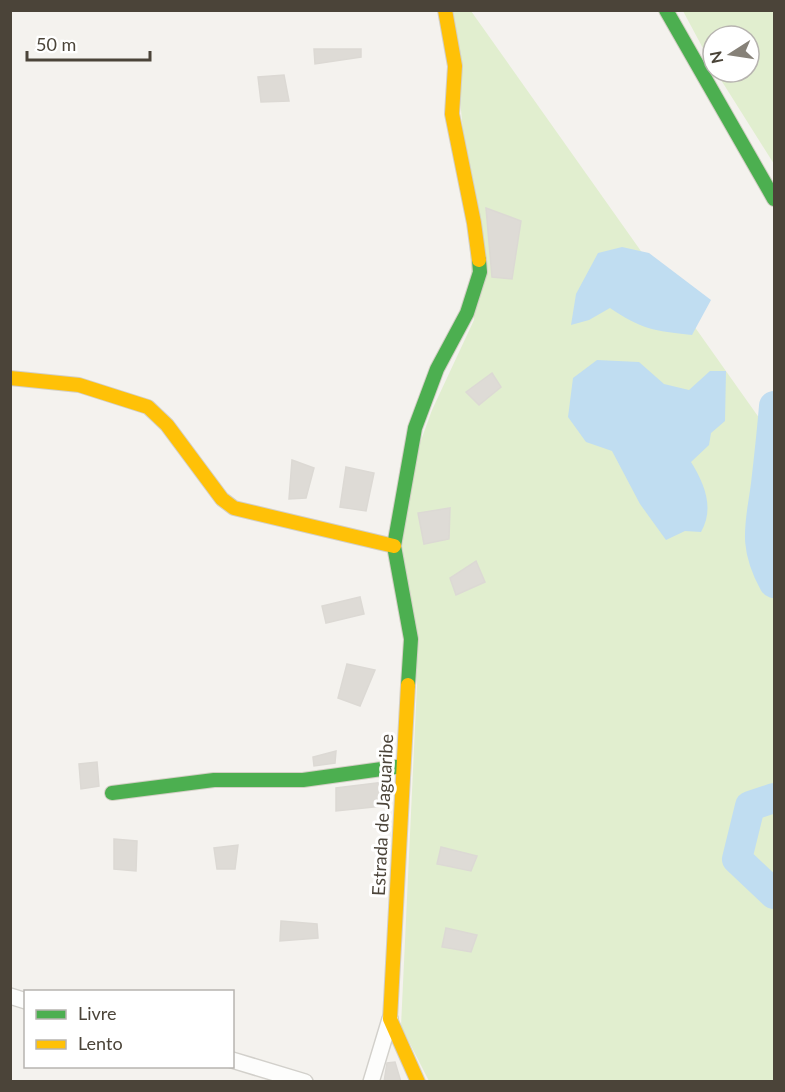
<svg xmlns="http://www.w3.org/2000/svg" width="785" height="1092" font-family="Lato,sans-serif">
<style>
.green{fill:#e1eecf}
.water{fill:#c0ddf1}
.lines{fill:none;stroke-linecap:round;stroke-linejoin:round}
.river{stroke:#c0ddf1;stroke-width:30}
.building{fill:#dedbd6;stroke:#dcd9d4;stroke-width:1.5}
.street-casing{stroke:#d2d0cb;stroke-width:18}
.fast-casing{stroke:#d3cfc5;stroke-width:16}
.slow-casing{stroke:#d3cfc5;stroke-width:16}
.street{stroke:#fdfdfc;stroke-width:15}
.fast{stroke:#4caf50;stroke-width:14}
.slow{stroke:#ffc107;stroke-width:14}
.labels{text-anchor:middle;stroke-width:6;stroke-linejoin:round;paint-order:stroke}
.street-label{font-size:18px;fill:#4b4439;stroke:#fff}
</style>
<rect width="100%" height="100%" fill="#f4f2ee"/>
<path class="green" d="M452,11H471L774,439V1081H429L401,1026L417,685L401,550L411,468L432,410L474,320L463,132Z
M683,11H774V164L716,72H749V36H713V67Z"/>
<path class="water" d="M622,247L649,253L711,300L692,335C654,331 641,329 610,308L589,320L571,325L576,294L598,253Z
M597,360L639,362L664,384L689,390L710,371H726L725,421L711,433L709,445L691,462C704,483 715,508 701,532L685,531L666,540L640,504L612,451L586,442L568,417L573,378Z"/>
<g class="lines">
<path class="river" d="M774,406C772,432 769,458 766,484C761,524 752,543 774,583
M774,798L750,806L737,859L774,894"/>
</g>
<path class="building" d="M314,49H361V57L315,64Z
M284,75L289,101L261,102L258,77Z
M486,208L521,221L512,279L492,277Z
M492,373L501,387L479,405L466,392Z
M292,460L314,468L306,498L289,499Z
M346,467L374,473L366,511L340,507Z
M450,508L449,539L424,544L418,513Z
M476,561L485,582L456,595L450,578Z
M360,597L364,614L326,623L322,606Z
M347,664L375,670L360,706L338,698Z
M336,751L335,763L314,766L313,757Z
M97,762L99,786L81,789L79,764Z
M384,782L383,806L336,811V788Z
M114,839L137,841L136,871L114,869Z
M238,845L235,869H217L214,848Z
M441,847L477,856L471,871L437,864Z
M281,921L317,924L318,938L280,941Z
M446,928L477,935L471,952L442,947Z
M395,1062L401,1082H384L387,1063Z"/>
<g class="lines">
<g class="street-casing">
<path id="street" d="M10,996L26,1001
M232,1060L305,1082
M371,1082L390,1019"/>
</g>
<g class="fast-casing">
<path id="fast" d="M666,10L774,199
M408,685L411,639L394,546L415,428L437,369L467,313L480,272L479,260
M112,793L214,780H303L403,766"/>
</g>
<g class="slow-casing">
<path id="slow" d="M445,10L455,66L452,114L474,223L479,260
M10,378L79,385L148,407L167,425L222,499L234,508L394,546
M408,685L390,1019L418,1082"/>
</g>
<use href="#street" class="street"/>
<use href="#fast" class="fast"/>
<use href="#slow" class="slow"/>
</g>
<g class="labels">
<g class="street-label">
<text transform="translate(383 815) rotate(-87)" y="6">Estrada de Jaguaribe</text>
</g>
</g>
<rect width="785" height="1092" fill="none" stroke="#4b4439" stroke-width="24"/>
<rect x="24" y="990" width="210" height="78" fill="#ffffff" stroke="#b7b4b0" stroke-width="1.5"/>
<rect x="36" y="1010" width="30" height="9" fill="#4caf50" stroke="#b7b4b0" stroke-width="1.5"/>
<text x="78" y="1020" font-size="18" fill="#4b4439">Livre</text>
<rect x="36" y="1040" width="30" height="9" fill="#ffc107" stroke="#b7b4b0" stroke-width="1.5"/>
<text x="78" y="1050" font-size="18" fill="#4b4439">Lento</text>
<g transform="translate(731 54) rotate(258)"><circle r="28" fill="#ffffff" stroke="#b7b4b0" stroke-width="1.5"/>
<path d="M0-4.5L10 22L0 15L-10 22Z" fill="#868178"/>
<text y="-9" font-size="16" font-weight="bold" text-anchor="middle" fill="#4b4439">N</text>
</g>
<path d="M27 51v9h123v-9" fill="none" stroke="#4b4439" stroke-width="3"/>
<text x="36" y="51" font-size="18" fill="#4b4439" stroke="#ffffff" stroke-width="4.5" paint-order="stroke">50 m</text>
</svg>
